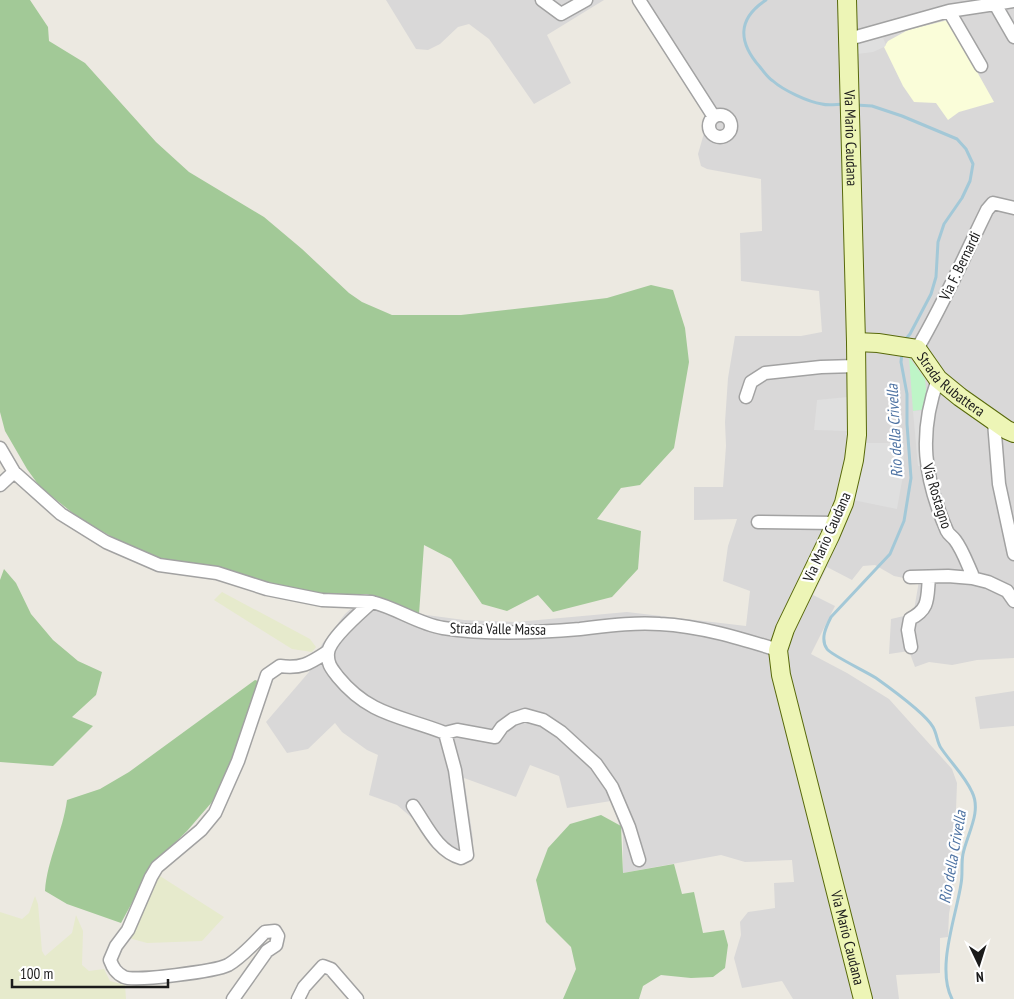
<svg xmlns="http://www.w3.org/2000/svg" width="1014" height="999" font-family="'PT Sans Narrow',sans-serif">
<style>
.residential{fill:#d9d8d8}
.education{fill:#fafdd9}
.farmland{fill:#e6eacc}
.forest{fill:#a2c997}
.park{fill:#bef5c7}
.parking{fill:#dfdfdf}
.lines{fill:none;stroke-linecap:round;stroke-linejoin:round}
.stream{stroke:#a3c8d7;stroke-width:3}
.street-casing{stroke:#a2a2a2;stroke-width:15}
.secondary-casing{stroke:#58690b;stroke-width:20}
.street{stroke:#fff;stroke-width:12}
.secondary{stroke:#edf5b6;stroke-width:18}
.labels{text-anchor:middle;stroke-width:4.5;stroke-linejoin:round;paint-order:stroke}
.street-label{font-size:15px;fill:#1b1b1b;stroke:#fff}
.water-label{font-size:16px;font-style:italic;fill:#4e73a3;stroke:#fff}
</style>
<rect width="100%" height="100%" fill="#ece9e1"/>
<path class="residential" d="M386,0H604L547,35L571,83L534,104L489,39L469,24L458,27L440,44L428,50L416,49Z
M633,0H1014V658L977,660L952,665L929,662L915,667L909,651L889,654L891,619L904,616L914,610L919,581L894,576L875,565L863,566L852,580L827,567L813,595L835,606L811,654L847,673L889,699L952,769L957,783L953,892L949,914L948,937L940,938V973L896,975L899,999H793L782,981L742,988L734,958L741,935L740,922L748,912L775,908L774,883L794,882L792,860L745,862L721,855L623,873V835L611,801L567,808L559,776L530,765L516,797L464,778L473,839L471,860L461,865L441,854L418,823L397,805L369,795L378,755L367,750L342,732L335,723L308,749L287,753L266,722L309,672L322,644L345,614L367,594L385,599L419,614L464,620L516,622L627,612L746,626L750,591L723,581L728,546L737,519L694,520V487H723L726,446L725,422L728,378L735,336H801L822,332L819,291L741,281L740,233L762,231L761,179L707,169L701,166L698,154L709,116Z
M1014,691V726L980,729L975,697Z"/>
<path class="education" d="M948,20L994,102L959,112L948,120L936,103L914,102L903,86L884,47L888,41L908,30Z"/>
<path class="farmland" d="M222,592L310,639L316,647L312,652L292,649L214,600Z
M160,876L224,917L202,941L147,943L129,938L154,884Z
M35,896L38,904L42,951L45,956L72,933L76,915L83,931L82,965L89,971L104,969L110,981L125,985L126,999H0V912L22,919L29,913Z"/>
<path class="forest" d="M0,0H30L48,27L49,41L85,63L156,142L189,172L264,217L302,249L349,293L362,302L392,315H461L541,306L607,298L651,285L673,290L685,328L689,362L674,448L640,485L621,488L597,519L641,531L638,569L612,597L553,612L538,595L507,611L482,604L451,559L424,545L419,614L367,594L315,595L273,587L237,572L215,567L164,560L126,545L79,518L40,487L27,469L5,431L0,412Z
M4,569L16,583L31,614L53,640L78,661L102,672L96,695L72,717L93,726L53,766L0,762V580Z
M255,680L258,681L250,728L212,802L187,831L153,864L121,923L67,904L45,891C47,860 63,831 67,800L100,789L129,772Z
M601,815L621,826L623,873L674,864L682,894L694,892L703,933L724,930L728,945L725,968L713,977L691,978L661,975L643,986L639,999H563L576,969L571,947L546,922L536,880L548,848L570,824Z"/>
<path class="park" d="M909,357L925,379L928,409L913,411Z"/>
<path class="parking" d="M882,35L886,45L884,47L873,52L857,54V42Z
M848,397V431L814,430L817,400Z
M926,410L923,466H918L913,411Z
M864,443H904L903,476L897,509L853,500L860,474Z"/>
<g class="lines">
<path class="stream" d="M766,0C737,19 738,42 760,67C764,72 768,78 773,81C783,90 808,102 822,104C829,106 837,104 845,104
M856,105L872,106L902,116L957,139L966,149L973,164L970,181L962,198L944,224L938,242L936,277L931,294L910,334L904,341
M902,352L901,362L907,394V424L911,478L904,521L890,554L831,617C826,627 820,639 827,649C831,655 867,672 876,678C890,688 925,713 933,727C937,734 937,742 941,748C951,763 965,776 972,792C982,812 967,834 963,854C961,864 963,874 961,884C956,917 936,968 952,999"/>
<g class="street-casing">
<path id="street" d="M542,0L561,14L586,0
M639,0L714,117
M995,4L1014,1
M949,11L995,4L1014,37
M849,39L949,11L981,66
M709 126a11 11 0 1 1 22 0a11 11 0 1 1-22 0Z
M917,349C943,305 964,257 987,210L993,203L1014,208
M938,379C918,434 924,478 947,531C949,535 952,536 955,540C962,549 967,563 972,574V578L988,582L1007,591L1014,601
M746,397L751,382L765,373L821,367L856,366
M994,422L999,484L1014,554
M0,448L14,472L61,514L106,542L159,565L217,573L267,589L322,600L372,602
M0,485L14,472
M758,522L836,523
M910,577L948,576L972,578
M911,647L908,630L910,619C930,609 927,598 929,577
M445,733L457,730L495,737L502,727L513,719L525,715L543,720L561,732L596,764L612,787L629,827L639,860
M413,806C427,826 437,851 461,858L467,855L455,770L445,733C402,716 370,716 338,677C332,669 327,664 328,653C329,639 361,612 372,602C397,608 418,624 443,628C488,635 535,633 580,629C606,626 633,622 660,624C700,626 739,638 778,650
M233,999L267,951L276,945L278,936L275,931L265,932C254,943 242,957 228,965C216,971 135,982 124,977C116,973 113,968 110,960L116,946L128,930L151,877L157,867L201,830L215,813L238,761L267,675L280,666C302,669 310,663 327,652
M298,999L304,987L323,966L331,969L357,999"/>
</g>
<g class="secondary-casing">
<g id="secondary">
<path id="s1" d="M847,0L856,342L857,435L854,460L844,503L830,536L785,629L778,650L781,675L863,999"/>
<path id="s2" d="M856,342L878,343L917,349L938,379L960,397L1007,430L1014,433"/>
</g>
</g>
<use href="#street" class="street"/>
<use href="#secondary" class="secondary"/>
</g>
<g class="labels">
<g class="street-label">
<text dy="5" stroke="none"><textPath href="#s1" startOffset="138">Via Mario Caudana</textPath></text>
<text transform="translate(960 266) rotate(-64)" y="5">Via F. Bernardi</text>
<text dy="5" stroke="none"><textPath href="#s2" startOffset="111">Strada Rubattera</textPath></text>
<text transform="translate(937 496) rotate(73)" y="5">Via Rostagno</text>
<text transform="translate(827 537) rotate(-66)" y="5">Via Mario Caudana</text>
<text transform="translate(498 629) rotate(1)" y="5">Strada Valle Massa</text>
<text dy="5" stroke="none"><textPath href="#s1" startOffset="962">Via Mario Caudana</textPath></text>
</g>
<g class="water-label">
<text transform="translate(894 431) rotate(-93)" y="6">Rio della Crivella</text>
<text transform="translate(952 857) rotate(-80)" y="6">Rio della Crivella</text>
</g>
</g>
<g transform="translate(979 964) rotate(176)" stroke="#ffffff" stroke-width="4" paint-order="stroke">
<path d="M0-4L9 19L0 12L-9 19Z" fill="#1b1b1b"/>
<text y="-8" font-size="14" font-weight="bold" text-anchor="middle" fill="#1b1b1b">N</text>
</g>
<path d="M12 979v8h156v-8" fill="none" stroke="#1b1b1b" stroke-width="2.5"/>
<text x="20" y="979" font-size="15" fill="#1b1b1b" stroke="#ffffff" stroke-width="4" paint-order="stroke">100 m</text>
</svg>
